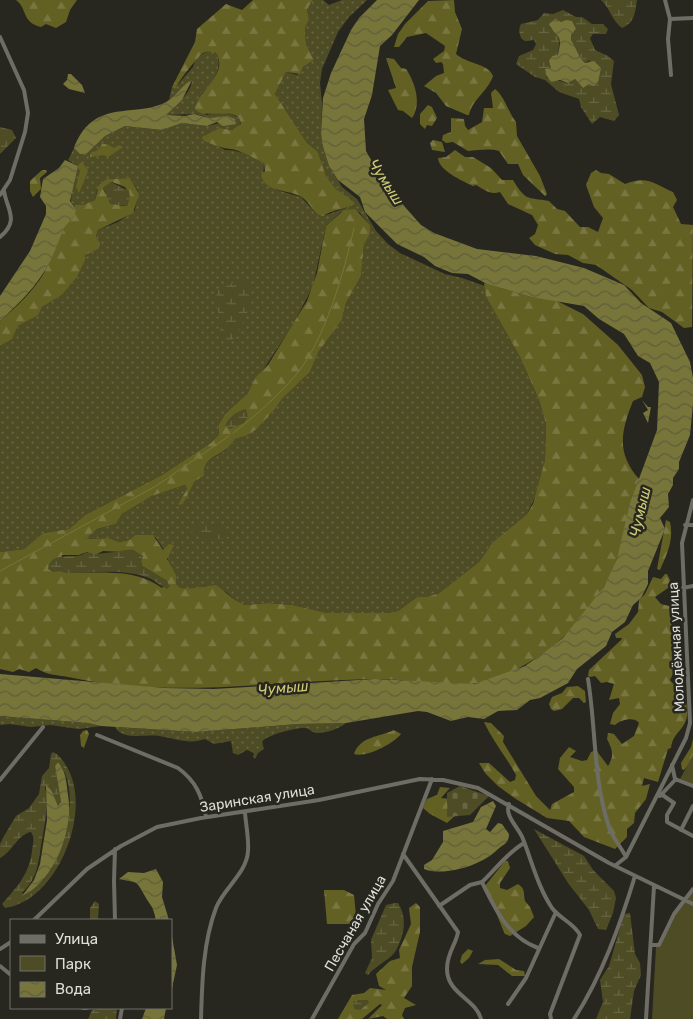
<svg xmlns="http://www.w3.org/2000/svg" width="693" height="1019" font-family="Rubik,sans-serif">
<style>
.grass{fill:url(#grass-dots)}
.forest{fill:url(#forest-firs);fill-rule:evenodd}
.wetland{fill:url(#wetland-marsh);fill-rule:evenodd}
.cemetery{fill:url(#cemetery-stones)}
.green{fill:#4e4c24}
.water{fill:url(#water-waves)}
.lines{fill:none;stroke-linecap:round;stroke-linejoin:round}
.stream{stroke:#777539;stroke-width:1}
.minor{stroke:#6d6d65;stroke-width:4}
.labels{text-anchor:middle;stroke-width:5;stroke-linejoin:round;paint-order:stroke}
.street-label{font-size:14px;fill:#deded9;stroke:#272720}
.water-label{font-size:15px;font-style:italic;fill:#cfcb73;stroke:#272720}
</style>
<defs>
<pattern id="grass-dots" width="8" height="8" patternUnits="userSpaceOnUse" patternTransform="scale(1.25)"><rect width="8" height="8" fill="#4e4c24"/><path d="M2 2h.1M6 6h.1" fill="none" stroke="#676543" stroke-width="1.8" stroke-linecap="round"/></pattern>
<pattern id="forest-firs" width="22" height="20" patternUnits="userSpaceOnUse" patternTransform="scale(1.25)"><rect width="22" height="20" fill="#636023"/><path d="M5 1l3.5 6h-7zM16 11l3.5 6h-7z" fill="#797642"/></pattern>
<pattern id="wetland-marsh" width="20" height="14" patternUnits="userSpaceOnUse" patternTransform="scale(1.25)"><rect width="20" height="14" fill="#4e4c24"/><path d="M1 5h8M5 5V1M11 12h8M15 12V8" fill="none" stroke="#676543"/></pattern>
<pattern id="cemetery-stones" width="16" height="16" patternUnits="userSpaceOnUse" patternTransform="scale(1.25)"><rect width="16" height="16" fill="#4e4c24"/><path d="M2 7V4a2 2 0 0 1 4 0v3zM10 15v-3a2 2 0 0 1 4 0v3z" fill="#676543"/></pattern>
<pattern id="water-waves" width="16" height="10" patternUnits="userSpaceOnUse" patternTransform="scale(1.25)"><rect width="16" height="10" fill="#777539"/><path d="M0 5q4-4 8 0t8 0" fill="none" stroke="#605e3d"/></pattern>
</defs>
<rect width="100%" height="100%" fill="#272720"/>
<path class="grass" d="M313,0H323L329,5L342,0H367L349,17L338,32L322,69L320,83L322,104L321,133L329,166L342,187L357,199L376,231L388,244L400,253L445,274L462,278L485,286L486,297L520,357L539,400L546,424L545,460L537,493L527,514L493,542L479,562L439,593L427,597H417L398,611L387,613H327L293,605L268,603L245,605L235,600L226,592L205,586L195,590L180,589L176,584V575L168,564V556L156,538L147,535H135L129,540L119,542L109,538L84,539L97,529L116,524L122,514L152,496L185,485L187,489L181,501L183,504L195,481L204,476C203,453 223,460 235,439L246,436L257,429L275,409L282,399L310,372L319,351L342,320L346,303L361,276L364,245L370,234V225L359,212H341L326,226L313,286L294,323L248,393L225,414L218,426L219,434L212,442L162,475L85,515L69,529L43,533L24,549L0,552V346L13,336L18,326L30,319L39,312L42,307L62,295L77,277L85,261V255L99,241L96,236L98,230L118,222L135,210L138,191L130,178L108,179L97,190L95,200L82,205H74L71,202L72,185L78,166L68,160L74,148L82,155L105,136L125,126L162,130L182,123L207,126L220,123L219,117L209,118L196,114L166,115C175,103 190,97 192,80L169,100L172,87L174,89L193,67L196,58L206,52H215C225,65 213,84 202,93L206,115C217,113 233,110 241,121L239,127L232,130L220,128L213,132L208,143H213L225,150C238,149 252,157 264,163L263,180L277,190L301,197L315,212L326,215L354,205L352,200L347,199L336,189L326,176L318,152L307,143L275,94L286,72L297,75L303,67L314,60L306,44L305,28L309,20L307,9Z
M0,716L88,723L101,726L79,729L50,725L31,727L10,724L0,725Z
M346,723C339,729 326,733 317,733C312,733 310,729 306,728C297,727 266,735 262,742L264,749L258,753L255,759L253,757L254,753L247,750L238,755L233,753L231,741L214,744L205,739C189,745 174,738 159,736C146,734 123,741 115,727L196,732L297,724Z"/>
<path class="forest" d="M16,0H77L70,10L66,22L56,28L46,24L41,27C21,22 28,9 16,0Z
M253,0H313L307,9L309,20L305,28L306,44L314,60L303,67L300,74L286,72L275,94L307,143L318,152L326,176L336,189L354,202V205C344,209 332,210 323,216C313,214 311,204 303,198C292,189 265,194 261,175L265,171L264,163C257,160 237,149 231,149C225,149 209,144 203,140L202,137L220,128L232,130L241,124C239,104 205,121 195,109C198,90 231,73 215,52C210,52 206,51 203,53C199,55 177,83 176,88L174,89L172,87L195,42L197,29L226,4L242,10Z
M454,0L455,12L462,29L456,54C467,64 488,63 493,76C488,91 472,100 469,115H467L446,106L436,93L424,86L436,76L444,73L443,64L441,62L436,63L433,59L444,51L445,46L426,33L407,37L399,47H394L398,34L405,24L428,1Z
M386,58L394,59L401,68L406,69C415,82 422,104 412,118L403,111L398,110L388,90L396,88Z
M495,89C505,97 508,112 516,122L517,136L540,176L547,194L545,196L523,175L518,164H508L499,151C490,148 478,150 468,151L453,142L446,143L442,140L443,135L451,132V118L464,119L465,126L468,130L482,122L484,108H493L491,93Z
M428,105L432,107L437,118L432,126L427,125L425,129L420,124V114Z
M433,140L442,142L445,152L432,150L430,143Z
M102,144H107L114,148L119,145L123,147L108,157L103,155L90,157V154L99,149Z
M455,150L465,157H473L491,168L502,180H513C526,201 526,197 549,201L557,209L565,211L580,227H588L598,232L603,218L594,207L586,185L591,173L596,170L601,173L609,174L625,184C648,175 654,184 673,192L677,200L673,207L681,224L693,225L692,327L684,328L662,312L649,308L632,290L596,265L583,263L568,255L555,254L535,245L529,238L535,234L538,225L532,215L508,204L500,192C490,195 485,190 476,185L473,186C463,181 439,171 438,158L446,157Z
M80,163H83L88,171L79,193L76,187L80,171L78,166Z
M42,170H46L47,172L40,178L41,189L33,197L30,191V181Z
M130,178L139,194L133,213L98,230L96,236L100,243L98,249L85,255V261L77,277L62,295L42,307L38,315L18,326L12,339L0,346V321C16,307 33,292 44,273C52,258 57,242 65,227C69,220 73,216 75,207L74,205H82L95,200L99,185L107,179ZM112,182L125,187L129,194L127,206C115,207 106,198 103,188Z
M355,209L370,225V234L364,245L361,276L346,303L342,320L319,351L310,372L282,399L275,409L257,429L246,436L235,439C223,459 203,453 204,476L195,481L183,504L178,505L187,489L185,485L152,496L122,514L116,524L97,529L85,539L109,538L119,542L129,540L135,535H153L163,550L169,544L174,545L167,559L176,575V584L180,588C193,590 203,586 216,585L235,600L245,605L268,603L293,605L327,613H387L398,611L417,597H427L439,593L479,562L493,542L527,514L533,504L545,460L546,424L539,400L520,357L486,297L484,283L531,297L555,300L583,314L618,345L642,375L645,387L642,397L633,401C621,431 616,453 639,479C629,505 627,532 617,559C604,596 573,633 541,655C523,667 493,682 471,684C439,686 406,679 373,679C270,681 171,699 68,677C57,675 46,675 36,668L29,672L19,669L13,672L0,669V552L24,549L43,533L69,529L85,515L162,475L212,442L219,434L218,426L225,414L248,393L256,377L268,365L307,301L317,273L326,226L344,210ZM103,551L124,552L143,556L141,561L142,566L167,581L162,588C131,565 93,576 59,571L62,555H79L87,552L95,555Z
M666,520L670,522C674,540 667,554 660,570L657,569Z
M665,574H667L670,580L668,588L655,597L661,604L673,607L672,629L677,665L670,680L676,687L685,691C685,699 689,712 686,720C682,732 673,733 671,748L668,749L658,782L644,778L642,786L650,784L646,799L635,813L634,823L627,829V837L615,849L584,837L569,821L547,818L516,799L498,786L485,773L479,763H489L510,782L515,780L516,775C506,756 492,740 484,722L491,723L504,736L503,742L536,796L550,810L552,804L574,792V787L558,769L560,758L569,747L576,751L570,757L582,761L587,760L591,752L596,750L608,766C615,755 612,749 607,739L608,733L614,734L622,744L634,736L639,723C634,716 620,720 615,725L610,724L613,713L620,704L619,698L609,700L614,684L607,682L601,683L595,676L590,677L588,676L589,670L621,640L622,638H616L615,634L629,624L638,612L639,600L645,594L653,577L661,579Z
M578,686L585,691L586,702L584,703L579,698H573L562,709L554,711L551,709L549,704L552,697L562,693L567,687Z
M87,730L89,734L84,748L81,746L80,735L83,731Z
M394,730L401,734C393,744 366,758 354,754C360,736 380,737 394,730Z
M693,739V759L684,770L682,769L681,763L691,747Z
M440,787L450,788L441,798L450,799L457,814L447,823L430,814L423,808L427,799L437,795Z
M505,861H508L510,868L500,883V888L507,890L518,884C526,889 523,894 525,901L530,907L534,917L526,926L510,936L505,934C498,919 493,902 485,886Z
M324,890H344L354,895L356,916L354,924H327Z
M416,903L420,907V932L412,967V986L404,998L416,1005L405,1008L402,1015L404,1019H387L383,1016L368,1019L382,1005L380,1004L362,1019H338L352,995L364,993L370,988L386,990L379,986L376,974L390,961L400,958L399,950L411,924L409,908Z
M468,949L473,951L469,958L462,964L460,962L462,955Z
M499,959L516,970L524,971L525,976H512L498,965L478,964L485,960Z"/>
<path class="wetland" d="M601,0H637C635,12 635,23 622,28C612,21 610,8 601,0Z
M563,10L576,17H582L592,24H603L608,29L606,34H593L590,38L595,50L608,56L614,61L611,84L619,115L614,121L600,117L592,124L581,107L579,99L559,92L545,80L535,77L516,64L519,56L533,50L536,44L534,40L525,41C519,38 518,30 521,24L538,20L544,13L553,14ZM566,20L576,29L571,35V40C576,47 579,57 585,63L590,60L583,88L575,79L568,83L547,78L545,70L552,69L558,55L560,36L550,27Z
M0,127L12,130L16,138L0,154Z
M111,182L129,191L130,198L127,206L110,204L103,188Z
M236,280C269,284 241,320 238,336L227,342C218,338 221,330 220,321C219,309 211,298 221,286L230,285Z
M246,409L248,417L244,423L230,429L225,426C228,418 236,411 246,409Z
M197,526H218L230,534L225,539H204L191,534Z
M132,549L143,556L141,561L142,566L167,581L170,587L168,589C161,587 157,582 151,579C125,568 93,573 66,573L61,571L53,572L48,569C50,552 70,558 82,555C86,553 84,552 89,553C93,553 93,555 97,554C108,553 120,551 132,549Z
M53,752C60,755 64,762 68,769C92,813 57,901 5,908L2,904C18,886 29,874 32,851C33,843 35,838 31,832C18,834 12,852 0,858V844L4,836L16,816L29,808L39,794L42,776L49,768L51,754ZM58,762C81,788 66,845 50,871C44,881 34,888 25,895L22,893C39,877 38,862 42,840C45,822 49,806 45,787L47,786L58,806L61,802L55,766Z
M534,829L584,856L593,870L614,891L616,898L613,913L606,930L598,929L589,910L568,883Z
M95,901L99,904L98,920H90V908Z
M395,903H398C408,918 404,937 395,952C388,961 375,966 368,975L365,973L372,958L371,940L386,905Z
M630,913L635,954L640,963L641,975L634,991L630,1019H596L603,1002L600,980L609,966L624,914Z
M358,1000H368L369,1003L360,1010L354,1009L353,1002Z
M105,1008H117L116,1019H88L92,1010Z"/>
<path class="cemetery" d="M460,786L489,796L470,815L447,817V793Z"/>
<path class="green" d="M693,755V784L680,779Z
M693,889V1019H652L656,947L674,914Z"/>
<path class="water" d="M377,0H419L392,35L380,46L372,95L364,119L366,151L382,179L405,207L421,225L434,233L477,249L536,256L584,268L624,285L641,303L671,323L690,362L693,378V404L690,435L679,462V469L673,478V485L668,494L669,507L660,518L665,529L648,571V584L641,598L633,605L625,622L612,632L606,646L577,669L568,683L540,698L530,700L517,710L498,711L484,719L468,717L451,721L427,712L418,711L346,723L297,724L196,732L101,726L88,723L0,716V674L165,688L214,689L375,679L474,684L525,666L542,654L563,638L604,587L617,559L630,503L657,430L659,382L650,363L638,356L624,334L599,319L584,306L531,297L487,284L468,274L452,273L435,266L424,257L397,244L365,212L360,197L338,180L329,166L323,146L321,133L323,98L331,73L351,30L359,18Z
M555,19L561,22L566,20L572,21L576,29L571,35V40C576,47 579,58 585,63L594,61L601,68L598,82L594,86L589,84L583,88L575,79L568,83L560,80L551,82L546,75L545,69L551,68L549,61L552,56L558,55C563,31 558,41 549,24Z
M68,74H71L82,85L85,93L69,89L63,84L67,80Z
M192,80L182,100L166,115L185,116L194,114L209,118L227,116L235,119L236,124L223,126L217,122L207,126L182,123L162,130L125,126L105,136L85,155L80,154L74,148C76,141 81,133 85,128C107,104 135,115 162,104C175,99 182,84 192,80Z
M65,160L78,166L70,201L76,209C75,218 68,221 64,229C57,244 52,261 42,275C31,292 15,307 0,321V296L30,251L46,214V206L40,197L43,179L59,168Z
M642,400L648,407H651L648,423L643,413L648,410Z
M58,762C64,769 66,777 67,787C68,796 70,805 69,814C67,843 51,883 22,896L34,880L40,864L47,820L46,785L51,790L58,806L61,802L55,766Z
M493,801L496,806L486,829L490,832L498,823L502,824L509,834C509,843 504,844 498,849C483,865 445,877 424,869V865L432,860L443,842V831L473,822L481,807Z
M156,869L163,882L162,897L169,920H156C153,907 153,909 146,898C136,880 139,883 119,879L128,872L144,873Z
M171,931L177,965L171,993Z
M146,1008H166L164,1019H142Z"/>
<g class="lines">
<path class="stream" d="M233,433C255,416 277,397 295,376C325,341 344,272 354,228
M0,571L156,486L229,436"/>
<path class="minor" d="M665,0L670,19L668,39L671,75
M670,19L693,18
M0,37L24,90L28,113L25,132L10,180L0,195
M0,237C20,220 7,210 4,191
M685,525H693
M683,588L693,586
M588,679C596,728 593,779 609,827C612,837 621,847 626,857
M97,735L178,768C196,781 202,796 206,817
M672,765L675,779L693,786
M0,780L43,727
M661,794L674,803L667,815V822L693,836
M660,796L676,779
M509,804C504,816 519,828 523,839C532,862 538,887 552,908C560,919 574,923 580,935L550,1014L551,1019
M681,830L693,806
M524,843C507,853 496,869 482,882C495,909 508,937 538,948
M403,854L458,932C456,945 447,952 447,969C447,994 476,999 481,1019
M616,865L626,857L686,738L690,723L682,543L693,500
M439,906L470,885L482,882
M34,920L87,869L121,846L157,827L201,818L319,800L420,779L443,780L478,788L609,863L693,904
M115,920L114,881L115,849
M651,945H659L674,914L693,889
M0,949L11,942
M0,966L11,975
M508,1004L526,978L556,912
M83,1008H87
M120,1019L122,1008
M201,1019C202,983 203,942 216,908C223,889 247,873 248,851C249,839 246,825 245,813
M312,1019L354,944L365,933L378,904L393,881L432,779
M574,1019C602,976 620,925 635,876
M646,1019L654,886"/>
</g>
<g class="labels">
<g class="street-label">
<text transform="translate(676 647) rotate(-93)" y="5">Молодёжная улица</text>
<text transform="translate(257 798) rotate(-9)" y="5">Заринская улица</text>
<text transform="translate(355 923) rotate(-60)" y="5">Песчаная улица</text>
</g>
<g class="water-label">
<text transform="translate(386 182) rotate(57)" y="5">Чумыш</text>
<text transform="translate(640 512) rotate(-77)" y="5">Чумыш</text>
<text transform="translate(283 688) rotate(-5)" y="5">Чумыш</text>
</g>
</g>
<rect x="10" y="919" width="162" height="90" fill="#272720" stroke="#70706a"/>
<rect x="20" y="935" width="25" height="8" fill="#6d6d65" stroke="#70706a"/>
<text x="55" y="944" font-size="15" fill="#deded9">Улица</text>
<rect x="20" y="956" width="25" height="15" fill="#4e4c24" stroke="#70706a"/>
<text x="55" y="969" font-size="15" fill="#deded9">Парк</text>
<rect x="20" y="982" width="25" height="15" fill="url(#water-waves)" stroke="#70706a"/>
<text x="55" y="994" font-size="15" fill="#deded9">Вода</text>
</svg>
